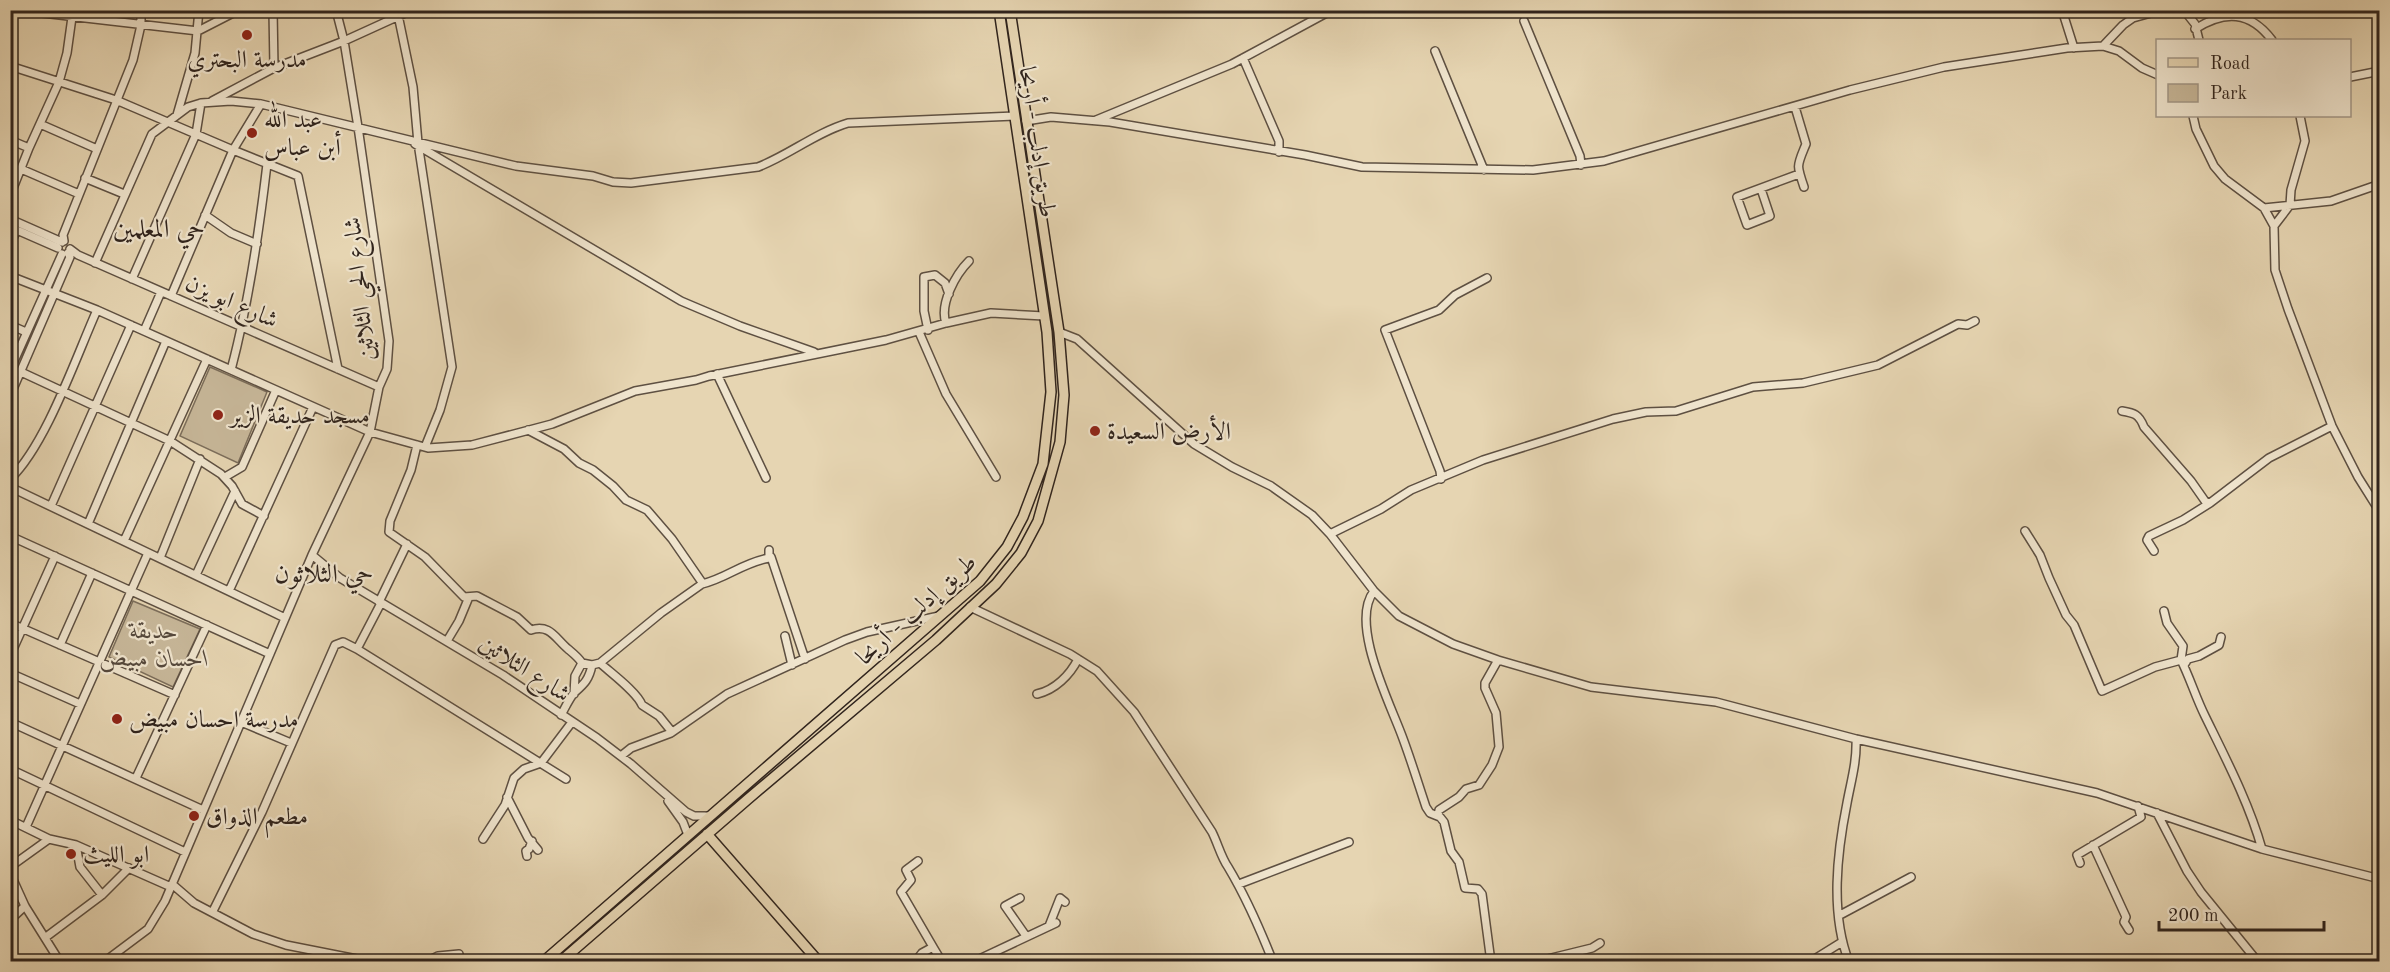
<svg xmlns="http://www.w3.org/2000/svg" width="2390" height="972" font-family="'Old Standard TT',Amiri,serif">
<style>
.green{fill:#c7b799;stroke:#7c6e5b;stroke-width:1.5}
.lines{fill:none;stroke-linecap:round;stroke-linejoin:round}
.minor-casing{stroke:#5e5042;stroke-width:10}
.major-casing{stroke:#30241d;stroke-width:12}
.minor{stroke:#efe4cd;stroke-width:7}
.major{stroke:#e6d5b2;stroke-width:9}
.poi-dot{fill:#8f2418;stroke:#efe4cd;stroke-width:2}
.labels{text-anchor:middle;stroke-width:4.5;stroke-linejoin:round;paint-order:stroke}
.poi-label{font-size:24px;fill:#30241d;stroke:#efe4cd;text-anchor:start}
.street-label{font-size:24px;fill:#30241d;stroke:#efe4cd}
.park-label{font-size:24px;font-style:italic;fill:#56493c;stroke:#efe4cd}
.neighbourhood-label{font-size:26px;fill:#30241d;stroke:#efe4cd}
</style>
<rect width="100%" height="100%" fill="#e6d5b2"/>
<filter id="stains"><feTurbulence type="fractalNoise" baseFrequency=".00333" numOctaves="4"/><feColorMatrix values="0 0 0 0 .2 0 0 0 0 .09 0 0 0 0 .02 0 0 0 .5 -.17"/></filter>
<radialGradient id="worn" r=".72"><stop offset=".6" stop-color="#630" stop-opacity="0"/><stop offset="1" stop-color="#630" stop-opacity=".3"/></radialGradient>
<path class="green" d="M210,367L267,392L238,463L180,436Z
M133,601L200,629L173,687L109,657Z"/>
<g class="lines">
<g class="minor-casing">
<path id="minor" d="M16,10L198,31L239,10
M273,10L274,68
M397,10L413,87L418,143L452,367L440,410L425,447
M2062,10L2074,48
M2184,10L2195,24L2199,40
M1524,21L1580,156L1581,165
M2195,29C2225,10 2250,11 2272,40
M2103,46L2123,25L2133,18L2162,10
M1435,51L1484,170
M1243,58L1279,141V152
M10,66L116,100L233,150L298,176L338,369
M2350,77L2380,71
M212,101L274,68L344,41L412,10
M1795,107L1806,144C1797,166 1796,164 1804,187
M177,115L195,53L199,10
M2193,116L2196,129L2214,166L2225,179L2264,208L2274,226L2275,270L2288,309L2332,426L2358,477L2380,512
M1096,120L1232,64L1332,10
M1026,121L1051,117L1110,122L1305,155L1362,167L1533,170L1604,161L1850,90L1944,67L2067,48L2103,46L2119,51L2142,68L2158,75
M40,124L97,149
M10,140L29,148
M415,144L681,301L740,326L814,352
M21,169L79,194
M85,178L124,194
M1761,189L1770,216L1747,225L1737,197L1799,174
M10,196L29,148L59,82L67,53L73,10
M2264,208L2331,201L2380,184
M205,215L231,233L257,244
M10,219L62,242
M2274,226L2290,205L2291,190L2305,141L2300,116
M10,227L58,248
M64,241L63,235L133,60L141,25V10
M10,244L17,230
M70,249L78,255L379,387
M95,263L152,134L188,107L201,103L231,101L261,104L516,166L593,176L613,182L631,183L758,167C789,155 815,133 848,123L1015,116
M10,276L97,310L370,432L428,448L472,445L552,424L635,391L696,380L709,376L886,340L946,323L991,313L1044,316
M132,279L196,134L201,103
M171,296L233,150L261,104
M946,323C939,304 956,274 969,261
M10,325L26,332
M928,330L924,311V277L935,275L945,283L949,294
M144,331L161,292
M919,332L946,394L996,477
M1059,332L1077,339L1194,444L1232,467L1271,486L1312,515L1330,534L1374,591L1399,616L1453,644L1498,660L1591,687L1716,702L1856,739L2097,793L2262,849L2380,879
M10,370L62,254
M231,370C249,302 259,233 267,164
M21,372L170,441L221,474L232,486L242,504L264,516
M717,374L766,478
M10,396L70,257L68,253
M2122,411C2134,413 2139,414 2144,427L2191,481L2205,501L2210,503L2269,458L2332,426
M528,430L564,449L579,463L593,470L613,486L626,500L647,510L672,539L701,581L702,584L661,613L600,663C611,673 637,692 642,705L659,716L672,732
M417,445L411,470L390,521L389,532L425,557L464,597L477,596L517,617L531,630C550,624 555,638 568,649C574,654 578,657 582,663L592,665L600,663
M225,477L242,467L276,390
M10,479C46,445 76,357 97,310
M1441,479L1440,471L1385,330L1439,310L1455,295L1487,278
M10,487L285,618
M51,506L131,325
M88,524L166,341
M2025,531L2040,555L2049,578L2066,615L2074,625L2102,691L2155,667L2181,660C2190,678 2196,698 2205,716C2226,759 2249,803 2262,849
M1330,534L1381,509L1411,490L1483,460L1613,419L1646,412L1676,411L1753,387L1803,383L1878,365L1958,324L1967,325L1975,321
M10,536L270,654
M124,541L207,359
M2154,551L2147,540L2149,536L2183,520L2210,503
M312,555L340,578L503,675L597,738L631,764L686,812L694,816H710
M771,557L805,659
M160,558L200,459
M196,575L235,491
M702,584C727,578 742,563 769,558V550
M229,591L313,407
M1374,591C1349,623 1390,703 1402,736C1411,760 1418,783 1426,807L1430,813L1440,817L1444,822L1451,851L1459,862L1465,888L1478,889L1482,894L1491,962
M379,602L407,544
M381,603L357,649L566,779
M970,607L1070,654L1097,671L1134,712L1212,832C1218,844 1221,857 1228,867C1246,897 1260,929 1273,962
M2164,611L2167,623L2183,646L2181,660
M10,623L175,695
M785,636L792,665
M447,641L459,621L469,597
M60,645L92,573
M10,656L55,556
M2184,665L2188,659L2199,656L2219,645L2221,637
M10,673L80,704
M574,694L575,676L582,663
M1037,694C1055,690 1070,675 1078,659
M561,715C565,708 569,699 574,693C584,684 589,680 592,665
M10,722L203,810
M241,722L291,743
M621,756L631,748L671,733L727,694L845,640L867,632L939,616
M10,769L185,852
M136,778L207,625
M507,797L528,838L538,850
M668,801L683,822L688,835
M2157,813L2187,871L2201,892L2258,962
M1438,816L1439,810L1459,797L1466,789L1479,785L1492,765L1499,747L1496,713L1485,688V683L1498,660
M10,820L49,839L76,845L171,887
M26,827L148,553
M483,839L505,805L514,778L524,769L541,763L572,722
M76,845L80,867L102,895
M2093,845L2126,917L2124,922L2129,930
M527,856L526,851L529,849L532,841
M2080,863L2077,855L2141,817L2138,806
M10,867L49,839
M10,873L25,906L60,962
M172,884L194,903L253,934L286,945L372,962
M1239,884L1349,842
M1020,898L1005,906L1026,936
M213,911L262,812L335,645L343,642L357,649
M1840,915L1911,877
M10,920L25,906
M1049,926L1060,898L1065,902
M46,937L102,895L129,868
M933,947L942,962
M104,962L148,929L165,901L312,555L370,432L379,387L387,369L389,341L358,127L344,41L336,10
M426,962L438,956L459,954
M915,962L922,953L933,947L901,892L911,880L906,870L918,861
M973,962L1056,923
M1535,962L1592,948L1600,943
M1814,962L1813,960L1842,942
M1849,962C1830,913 1837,853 1847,803C1851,781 1857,762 1856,739
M2241,962L2252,955"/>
</g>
<g class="major-casing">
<path id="major" d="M707,834L819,962
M543,962L980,581L1007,547L1023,517L1043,464L1051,392L1047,332L999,10
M560,962L748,799L936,640L996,584L1021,553L1038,521L1060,442L1064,395L1059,332L1010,10"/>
</g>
<use href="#minor" class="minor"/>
<use href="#major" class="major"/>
</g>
<g class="poi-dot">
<circle cx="247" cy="35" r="6"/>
<circle cx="252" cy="133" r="6"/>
<circle cx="218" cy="415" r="6"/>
<circle cx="1095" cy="431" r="6"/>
<circle cx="117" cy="719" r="6"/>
<circle cx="194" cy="816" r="6"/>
<circle cx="71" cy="854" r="6"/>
</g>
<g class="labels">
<g class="poi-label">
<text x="247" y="67" text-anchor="middle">مدرسة البحتري</text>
<text x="264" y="127">عبد الله<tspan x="264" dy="28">أبن عباس</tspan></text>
<text x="230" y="423">مسجد حديقة الزير</text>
<text x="1107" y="439">الأرض السعيدة</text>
<text x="129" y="727">مدرسة احسان مبيض</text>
<text x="206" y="824">مطعم الذواق</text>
<text x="83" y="862">ابو الليث</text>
</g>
<g class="street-label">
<text transform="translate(1038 142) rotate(82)" y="8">طريق إدلب - أريحا</text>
<text transform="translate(359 289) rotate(-96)" y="8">شارع الحي الثلاثين</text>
<text transform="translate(232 301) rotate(24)" y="8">شارع ابو يزن</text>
<text transform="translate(916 609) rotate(-42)" y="8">طريق إدلب - أريحا</text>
<text transform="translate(525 668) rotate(33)" y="8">شارع الثلاثين</text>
</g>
<g class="park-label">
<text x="154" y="638">حديقة<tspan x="154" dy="28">احسان مبيض</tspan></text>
</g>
<g class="neighbourhood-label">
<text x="159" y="237">حي المعلمين</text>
<text x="324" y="582">حي الثلاثون</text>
</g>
</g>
<rect width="2390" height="972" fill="none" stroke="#e6d5b2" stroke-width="36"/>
<rect x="12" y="12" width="2366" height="948" fill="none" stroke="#30241d" stroke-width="3"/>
<rect x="18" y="18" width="2354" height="936" fill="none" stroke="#30241d" stroke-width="1.5"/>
<rect x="2156" y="39" width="195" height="78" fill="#efe4cd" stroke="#a39787" stroke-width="1.5"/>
<rect x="2168" y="58" width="30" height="9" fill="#e6d5b2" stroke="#a39787" stroke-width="1.5"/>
<text x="2210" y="69" font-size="18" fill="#30241d">Road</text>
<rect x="2168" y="84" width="30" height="18" fill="#c7b799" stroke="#a39787" stroke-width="1.5"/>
<text x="2210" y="99" font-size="18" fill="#30241d">Park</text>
<path d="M2159 921v9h165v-9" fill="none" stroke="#30241d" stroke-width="3"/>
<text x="2168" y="921" font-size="18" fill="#30241d" stroke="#efe4cd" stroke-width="4.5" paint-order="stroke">200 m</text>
<rect width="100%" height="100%" filter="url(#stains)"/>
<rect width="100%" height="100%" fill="url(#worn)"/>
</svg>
